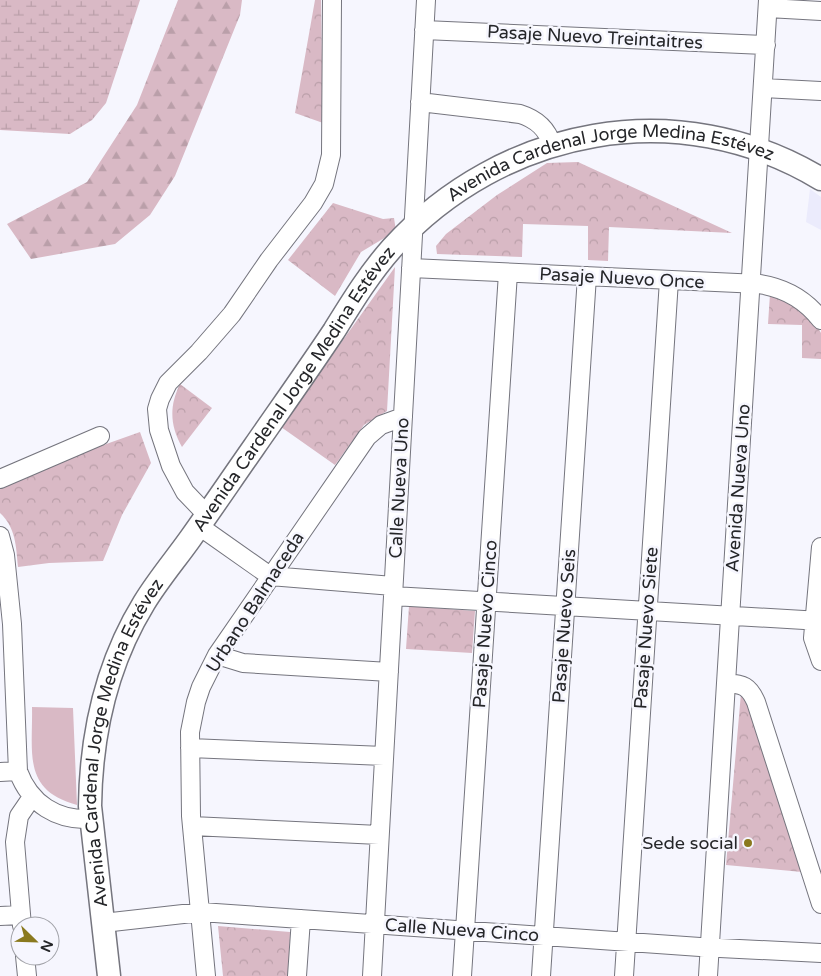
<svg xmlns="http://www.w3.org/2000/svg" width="821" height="976" font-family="'Varela Round',sans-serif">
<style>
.built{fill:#ebebfc}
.green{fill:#d9b9c5}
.forest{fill:url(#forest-firs)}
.wetland{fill:url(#wetland-marsh)}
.park{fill:url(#park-crowns)}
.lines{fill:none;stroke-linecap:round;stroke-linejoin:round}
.minor-casing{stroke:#75757e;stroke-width:20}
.tertiary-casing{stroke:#75757e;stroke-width:25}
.minor{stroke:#fff;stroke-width:18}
.tertiary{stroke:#fff;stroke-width:22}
.poi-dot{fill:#8a791e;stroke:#f6f6fe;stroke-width:2}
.labels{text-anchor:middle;stroke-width:5;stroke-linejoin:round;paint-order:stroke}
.street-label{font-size:18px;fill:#252629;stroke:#f6f6fe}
.poi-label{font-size:18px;fill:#252629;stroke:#f6f6fe;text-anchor:end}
</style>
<defs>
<pattern id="forest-firs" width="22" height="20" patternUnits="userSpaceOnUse" patternTransform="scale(1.25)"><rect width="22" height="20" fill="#d9b9c5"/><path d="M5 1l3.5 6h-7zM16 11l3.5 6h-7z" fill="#ba9fa9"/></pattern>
<pattern id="wetland-marsh" width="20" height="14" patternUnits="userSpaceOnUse" patternTransform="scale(1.25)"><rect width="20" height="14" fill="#d9b9c5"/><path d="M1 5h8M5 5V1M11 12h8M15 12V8" fill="none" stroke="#ba9fa9"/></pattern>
<pattern id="park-crowns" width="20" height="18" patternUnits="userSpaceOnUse" patternTransform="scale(1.25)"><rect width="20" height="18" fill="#d9b9c5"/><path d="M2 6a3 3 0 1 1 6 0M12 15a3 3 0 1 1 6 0" fill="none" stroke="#ba9fa9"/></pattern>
</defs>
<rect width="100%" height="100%" fill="#f6f6fe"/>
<path class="built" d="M810,189L821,197V230L806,222Z"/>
<path class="green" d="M32,707L73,708L77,805C22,790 33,753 32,707Z"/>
<path class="forest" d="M178,0H242L240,15L175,176L150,215L115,244L31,259L7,224L87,182L137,105Z"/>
<path class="wetland" d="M0,0H140L106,103L92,120L70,134L0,130Z"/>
<path class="park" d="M315,0H321L323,123L295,113Z
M578,162L732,233L609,227L608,261L588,260V226L523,224L522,257L437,254L436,246L446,234L497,195L547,163Z
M333,203L383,219L394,218L396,231L361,252L335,296L288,260Z
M395,267L387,411L364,425L335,465L281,427Z
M770,294L793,303L815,323L821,333V359L802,358V325L768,324Z
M180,384L212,408L182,447C170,426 169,406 180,384Z
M140,432L151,463L122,515L103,561L49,563L18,567C16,546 16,528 0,513V489L95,448Z
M409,606L475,611L472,653L406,649Z
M741,693L749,705L802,872L726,865Z
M218,926L290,932L289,976H223Z"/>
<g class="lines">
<g class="minor-casing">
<path id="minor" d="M768,8L821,11
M424,30L766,45
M763,88L821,91
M420,102L520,114C536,119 547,128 552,145
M411,268L759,284C785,288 805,299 821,320
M0,479L100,436
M207,515L185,492L171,466L159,430L157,409L160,399L168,383L199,352L232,314L269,260L313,203L324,184L331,155L332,0
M199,526L270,576L393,586
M0,536L5,555L12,624L18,771C30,804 57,821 92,819
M821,547L813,638L821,661
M393,596L821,621
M217,655L243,663L389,672
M726,683C743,684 749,686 756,702L821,904
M190,748L384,756
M0,772L18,771
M192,826L379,835
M0,916L21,915
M103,923L201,912L700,947L821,953
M22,926L15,842L19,816L32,797
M25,956L27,976
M206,976L191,816L190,732L196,702L201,687L217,655L367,437L381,425L403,417
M297,976L301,919
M372,976L426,0
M462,976L508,273
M541,976L587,276
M624,976L669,280
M708,976L768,0"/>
</g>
<g class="tertiary-casing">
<g id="tertiary">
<path id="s1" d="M109,976L90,806C91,734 106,665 144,603C158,580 175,560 190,539C212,508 233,477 254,447C281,408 308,370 334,331C352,302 369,274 392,248C502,127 679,93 821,179"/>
</g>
</g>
<use href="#minor" class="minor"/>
<use href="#tertiary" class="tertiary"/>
</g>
<circle class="poi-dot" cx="748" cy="843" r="5"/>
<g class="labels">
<g class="street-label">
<text transform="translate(595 37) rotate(3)" y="6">Pasaje Nuevo Treintaitres</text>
<text dy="6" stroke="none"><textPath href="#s1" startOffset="1064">Avenida Cardenal Jorge Medina Estévez</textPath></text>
<text transform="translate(622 278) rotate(3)" y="6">Pasaje Nuevo Once</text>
<text dy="6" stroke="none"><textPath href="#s1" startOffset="645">Avenida Cardenal Jorge Medina Estévez</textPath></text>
<text transform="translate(399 488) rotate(-87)" y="6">Calle Nueva Uno</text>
<text transform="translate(738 488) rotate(-86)" y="6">Avenida Nueva Uno</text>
<text transform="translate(255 602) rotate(-57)" y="6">Urbano Balmaceda</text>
<text transform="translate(485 624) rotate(-86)" y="6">Pasaje Nuevo Cinco</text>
<text transform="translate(564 626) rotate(-86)" y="6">Pasaje Nuevo Seis</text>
<text transform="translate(646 628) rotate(-86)" y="6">Pasaje Nuevo Siete</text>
<text dy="6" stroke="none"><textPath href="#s1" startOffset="240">Avenida Cardenal Jorge Medina Estévez</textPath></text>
<text transform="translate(462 930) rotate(4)" y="6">Calle Nueva Cinco</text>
</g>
<g class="poi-label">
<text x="738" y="849">Sede social</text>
</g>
</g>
<g transform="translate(35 941) rotate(113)"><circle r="24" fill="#f6f6fe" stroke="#a2a3a9"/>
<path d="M0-4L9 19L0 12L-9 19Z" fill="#8a791e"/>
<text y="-8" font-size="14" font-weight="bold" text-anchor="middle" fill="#252629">N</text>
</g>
</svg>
